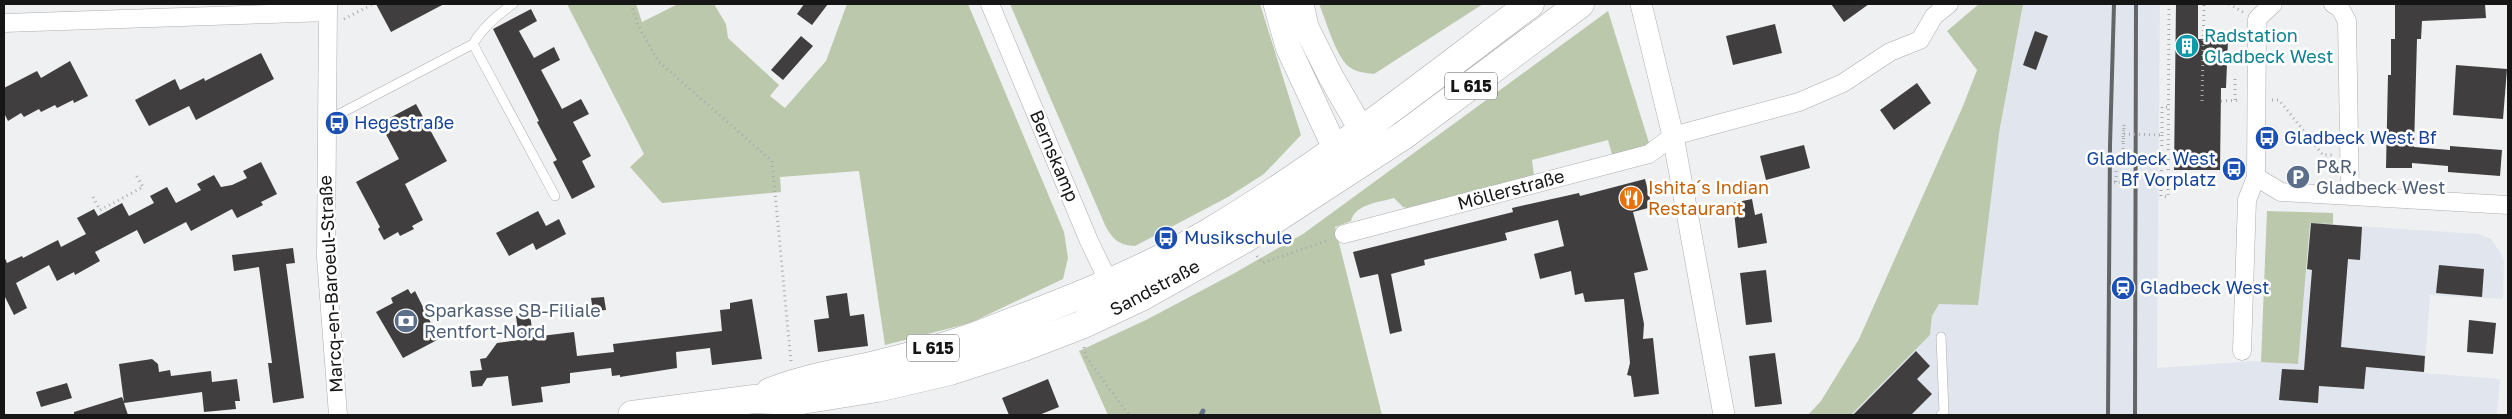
<svg xmlns="http://www.w3.org/2000/svg" width="2512" height="419" font-family="'Golos Text',sans-serif">
<style>
.built{fill:#e1e5ee}
.green{fill:#bbc8ac}
.lines{fill:none;stroke-linecap:round;stroke-linejoin:round}
.stream{stroke:#647488;stroke-width:5}
.building{fill:#403e3e}
.service-casing{stroke:#adadaf;stroke-width:10}
.minor-casing{stroke:#adadaf;stroke-width:19}
.tertiary-casing{stroke:#adadaf;stroke-width:22}
.secondary-casing{stroke:#adadaf;stroke-width:26}
.primary-casing{stroke:#adadaf;stroke-width:29}
.path{stroke:#aaabac;stroke-width:3;stroke-dasharray:1 4;stroke-linecap:butt}
.service{stroke:#fff;stroke-width:9}
.minor{stroke:#fff;stroke-width:18}
.tertiary{stroke:#fff;stroke-width:21}
.secondary{stroke:#fff;stroke-width:25}
.primary{stroke:#fff;stroke-width:28}
.rail{stroke:#646566;stroke-width:4}
.path-bridge{stroke:#aaabac;stroke-width:3;stroke-dasharray:1 4;stroke-linecap:butt}
.labels{text-anchor:middle;stroke-width:5;stroke-linejoin:round;paint-order:stroke}
.shield{fill:#fff;stroke:#5c5c5d;stroke-width:1}
.shield-label{font-size:16px;font-weight:bold;fill:#161617}
.culture-label{font-size:18px;fill:#0d838f;stroke:#fff;text-anchor:start}
.transit-label{font-size:18px;fill:#164399;stroke:#fff;text-anchor:start}
.street-label{font-size:18px;fill:#161617;stroke:#fff}
.service-label{font-size:18px;fill:#4e5e75;stroke:#fff;text-anchor:start}
.food-label{font-size:18px;fill:#c56008;stroke:#fff;text-anchor:start}
</style>
<rect width="100%" height="100%" fill="#eff0f1"/>
<path class="built" d="M2023,4H2160L2157,368L2255,361L2298,364L2310,223L2478,234L2491,239L2500,252L2504,261L2503,299L2430,295L2424,373L2500,379L2497,415H1851L1930,335L1932,316L1939,304L1999,133Z"/>
<path class="green" d="M567,4H636L642,22L678,4H714L726,24L728,38L779,85L770,96L785,108L826,61L847,4H968L1064,232L1068,258L1063,279L970,323L885,345L859,171L780,177L781,192L662,203L630,167L644,154Z
M1010,4H1260L1301,135L1264,174L1228,197L1135,246C1119,245 1113,240 1105,225Z
M1319,4H1483L1374,74C1365,73 1355,72 1348,66C1335,54 1326,20 1319,4Z
M1979,4H2023L1999,133L1978,305L1939,304L1932,316L1930,335L1851,415H1808L1821,401L1859,339L1963,106L1977,70L1947,31Z
M1608,11L1650,146L1613,158L1608,140L1532,160L1534,176L1460,198L1407,208L1403,207L1394,198C1380,202 1355,204 1351,221L1335,227L1382,415H1108L1079,351L1146,320L1231,275L1303,234Z
M2267,211L2333,213V224L2310,223L2298,364L2261,362Z"/>
<g class="lines">
<path class="stream" d="M1201,415L1203,411"/>
</g>
<path class="building" d="M376,4H444L391,32Z
M804,4H828L812,25L797,14Z
M1831,4H1869L1844,22Z
M2176,4H2198V39L2228,40L2226,88H2221L2220,170H2174Z
M2395,4H2485L2486,18L2422,21L2421,39H2417L2414,147L2450,150V146L2502,150L2500,176L2448,172V166L2412,163V168H2386L2388,75H2391V39H2395Z
M531,9L537,21L519,31L534,58L554,47L560,60L541,70L562,109L581,99L589,114L573,122L591,156L582,161L595,187L572,199L553,162L557,160L537,122L539,121L493,29Z
M1775,24L1782,53L1733,65L1726,36Z
M2035,31L2048,36L2036,70L2023,65Z
M801,36L813,46L783,80L771,70Z
M261,53L274,79L196,120L189,106L149,126L135,100L175,79L180,90L204,78L205,81Z
M70,61L88,96L74,103L73,100L57,108L55,105L41,112L39,109L24,117L21,113L8,121L4,113V88L37,71L41,78Z
M2456,65L2507,69L2503,119L2453,115Z
M1917,83L1931,103L1894,130L1880,110Z
M416,104L447,161L405,184L423,220L412,226L414,229L400,236L398,232L384,240L378,229L380,227L356,182L399,159L380,123Z
M1804,145L1810,168L1766,180L1760,156Z
M261,162L277,194L261,202L263,205L237,218L232,209L191,231L186,222L144,244L137,230L95,252L100,261L75,275L74,272L57,281L49,265L16,283L27,308L14,315L4,295V256L7,263L22,256L23,258L58,240L61,247L86,234L77,218L94,209L98,216L122,203L129,216L154,203L150,196L167,187L176,203L201,190L197,184L214,175L221,187L232,185L247,178L243,171Z
M1645,179L1652,207L1633,212L1648,270L1634,273L1644,324L1643,339L1653,338L1659,394L1634,397L1631,376L1627,375L1630,363L1624,299L1585,302L1583,293L1575,295L1571,271L1540,279L1534,254L1564,246L1558,220L1505,233L1507,240L1424,260L1425,265L1391,274L1402,331L1390,334L1378,274L1360,278L1353,252L1513,212L1512,208L1579,193L1580,196Z
M1752,199L1755,215L1762,213L1767,243L1738,248L1733,203Z
M538,211L546,226L559,219L566,234L536,250L533,243L509,256L496,233Z
M2311,223L2362,227L2360,260L2348,259L2341,347L2425,356L2424,372L2366,367L2364,389L2319,386L2318,403L2279,400L2282,369L2304,370L2312,270L2307,269Z
M293,248L295,263L286,264L304,398L273,403L268,363H272L259,267L234,271L232,255Z
M2439,265L2484,269L2482,297L2436,293Z
M1766,270L1772,322L1746,325L1740,273Z
M408,289L411,294L415,291L439,339L403,358L376,312L393,303L391,298Z
M847,293L850,316L864,314L868,346L818,352L814,320L829,318L826,296Z
M604,297L606,310L593,311L591,298Z
M752,299L762,359L712,365L710,348L676,352L677,368L620,377V375L612,376L611,368L570,373V383L541,387L543,402L512,406L508,376L487,378L482,386L472,387L470,371L482,370L480,359L486,358L497,343L519,340L516,316L530,314L533,337L574,332L577,356L614,352L613,344L722,331L720,310L730,309V303Z
M2469,320L2496,323L2493,354L2467,352Z
M1916,351L1930,366L1917,379L1932,394L1911,415H1853Z
M1775,353L1782,404L1755,407L1749,356Z
M152,359L158,364L159,372L170,370L171,376L211,371L212,382L237,379L240,401H235L236,409L204,412L202,392L124,403L128,415H74V412L122,397L124,402L119,364Z
M1048,379L1059,407L1039,415H1009L1002,398Z
M67,383L72,398L41,407L36,392Z"/>
<g class="lines">
<g class="service-casing">
<path id="service" d="M473,44C483,27 497,15 513,4
M326,121L473,44L555,196
M1941,415L1944,412L1941,337"/>
</g>
<g class="minor-casing">
<path id="minor" d="M328,4L326,257L338,415
M990,4L1089,241L1113,291
M2333,4L2340,8L2347,21L2350,196
M4,23L328,12
M2256,177L2281,192L2508,205
M1344,234L1649,154L1673,136L1799,102L1843,83L1890,52L1920,40L1934,16L1949,4
M2242,351L2247,200L2256,177L2257,19L2273,4"/>
</g>
<g class="tertiary-casing">
<path id="tertiary" d="M1641,4L1673,136L1724,415"/>
</g>
<g class="secondary-casing">
<path id="secondary" d="M1276,4L1288,47L1335,148L1361,162V129L1331,77L1306,27L1301,4"/>
</g>
<g class="primary-casing">
<path id="primary" d="M770,392C809,376 850,372 891,361C924,353 959,343 991,330C1064,302 1140,273 1208,233C1321,166 1425,83 1530,4
M632,415L754,399L796,401L877,388L950,371L1024,347L1081,325L1141,297L1246,238L1404,135L1580,4"/>
</g>
<path class="path" d="M631,4L638,25L658,61L772,161L791,362
M2229,4L2243,12
M344,19L373,4
M2235,100V78
M2272,100H2279L2323,155H2334
M2202,101L2204,4
M2221,101L2240,100
M2162,128V107H2169
M2162,135L2161,196L2168,197L2169,4
M2114,182L2132,183
M2116,182V157H2123L2124,125
M2122,182L2123,155
M93,197L100,210L143,187L136,175
M1257,256L1262,263L1329,240
M1084,347L1086,357L1129,415"/>
<use href="#service" class="service"/>
<use href="#minor" class="minor"/>
<use href="#tertiary" class="tertiary"/>
<use href="#secondary" class="secondary"/>
<use href="#primary" class="primary"/>
<path class="rail" d="M2108,415L2110,145L2114,4
M2135,415L2136,4"/>
<path class="path-bridge" d="M2124,125L2123,134L2162,135V128
M2123,142V134"/>
</g>
<defs>
<g id="building-disc" transform="scale(1.25)"><circle r="9.5" fill="#0f9aa8" stroke="#fff"/><path d="M-4-6H4V6H1V3H-1V6H-4ZM-2.5-4.3h1.7v1.8h-1.7ZM.8-4.3h1.7v1.8H.8ZM-2.5-1h1.7V.8h-1.7ZM.8-1h1.7V.8H.8Z" fill="#fff"/></g>
<g id="bus-disc" transform="scale(1.25)"><circle r="9.5" fill="#1a4fb4" stroke="#fff"/><path d="M-5-6H5V4H4V6H2V4H-2V6H-4V4H-5ZM-3.5-4V0h7V-4ZM-3.5 1.2v1.5H-2V1.2ZM2 1.2v1.5H3.5V1.2Z" fill="#fff"/></g>
<g id="parking-disc" transform="scale(1.25)"><circle r="9.5" fill="#5c6f8a" stroke="#fff"/><path d="M-3.5-5.5H1a3.5 3.5 0 0 1 0 7H-1V5.5H-3.5ZM-1-3.4V-.6H.8a1.4 1.4 0 0 0 0-2.8Z" fill="#fff"/></g>
<g id="restaurant-disc" transform="scale(1.25)"><circle r="9.5" fill="#e8710a" stroke="#fff"/><path d="M-5-6h1v4h1v-4h1v4h1v-4h1v5L-1.5 .5V6h-2V.5L-5-1ZM5-6V6H3V1.5H1.5Q1.5-4 5-6Z" fill="#fff"/></g>
<g id="station-disc" transform="scale(1.25)"><circle r="9.5" fill="#1a4fb4" stroke="#fff"/><path d="M-3-6H3Q5-6 5-4V2Q5 4 3 4L4.5 6H3L1.5 4h-3L-3 6H-4.5L-3 4Q-5 4-5 2V-4Q-5-6-3-6ZM-3.5-4v3h7v-3ZM-3.5 1v1.5H-2V1ZM2 1v1.5H3.5V1Z" fill="#fff"/></g>
<g id="bank-disc" transform="scale(1.25)"><circle r="9.5" fill="#5c6f8a" stroke="#fff"/><path d="M-6-4H6V4H-6ZM0-2.3a2.3 2.3 0 1 0 0 4.6a2.3 2.3 0 1 0 0-4.6Z" fill="#fff"/></g>
</defs>
<g fill-rule="evenodd">
<use href="#building-disc" x="2187" y="46"/>
<use href="#bus-disc" x="337" y="123"/>
<use href="#bus-disc" x="2267" y="138"/>
<use href="#bus-disc" x="2234" y="169"/>
<use href="#parking-disc" x="2298" y="177"/>
<use href="#restaurant-disc" x="1631" y="198"/>
<use href="#bus-disc" x="1166" y="238"/>
<use href="#station-disc" x="2123" y="288"/>
<use href="#bank-disc" x="406" y="321"/>
</g>
<g class="labels">
<g class="shield">
<rect x="1445" y="72.5" width="52" height="27" rx="4"/>
<rect x="907" y="334.5" width="52" height="27" rx="4"/>
</g>
<g class="shield-label">
<text x="1471" y="92">L 615</text>
<text x="933" y="354">L 615</text>
</g>
<g class="culture-label">
<text x="2204" y="42">Radstation<tspan x="2204" dy="21">Gladbeck West</tspan></text>
</g>
<g class="transit-label">
<text x="354" y="129">Hegestraße</text>
<text x="2284" y="144">Gladbeck West Bf</text>
<text x="2216" y="165" text-anchor="end">Gladbeck West<tspan x="2216" dy="21">Bf Vorplatz</tspan></text>
<text x="1184" y="244">Musikschule</text>
<text x="2140" y="294">Gladbeck West</text>
</g>
<g class="street-label">
<text transform="translate(1054 156) rotate(67)" y="6">Bernskamp</text>
<text transform="translate(1511 190) rotate(-15)" y="6">Möllerstraße</text>
<text transform="translate(331 284) rotate(-93)" y="6">Marcq-en-Baroeul-Straße</text>
<text transform="translate(1155 288) rotate(-28)" y="6">Sandstraße</text>
</g>
<g class="service-label">
<text x="2316" y="173">P&amp;R,<tspan x="2316" dy="21">Gladbeck West</tspan></text>
<text x="424" y="317">Sparkasse SB-Filiale<tspan x="424" dy="21">Rentfort-Nord</tspan></text>
</g>
<g class="food-label">
<text x="1648" y="194">Ishita´s Indian<tspan x="1648" dy="21">Restaurant</tspan></text>
</g>
</g>
<rect width="2512" height="419" fill="none" stroke="#161617" stroke-width="10"/>
</svg>
